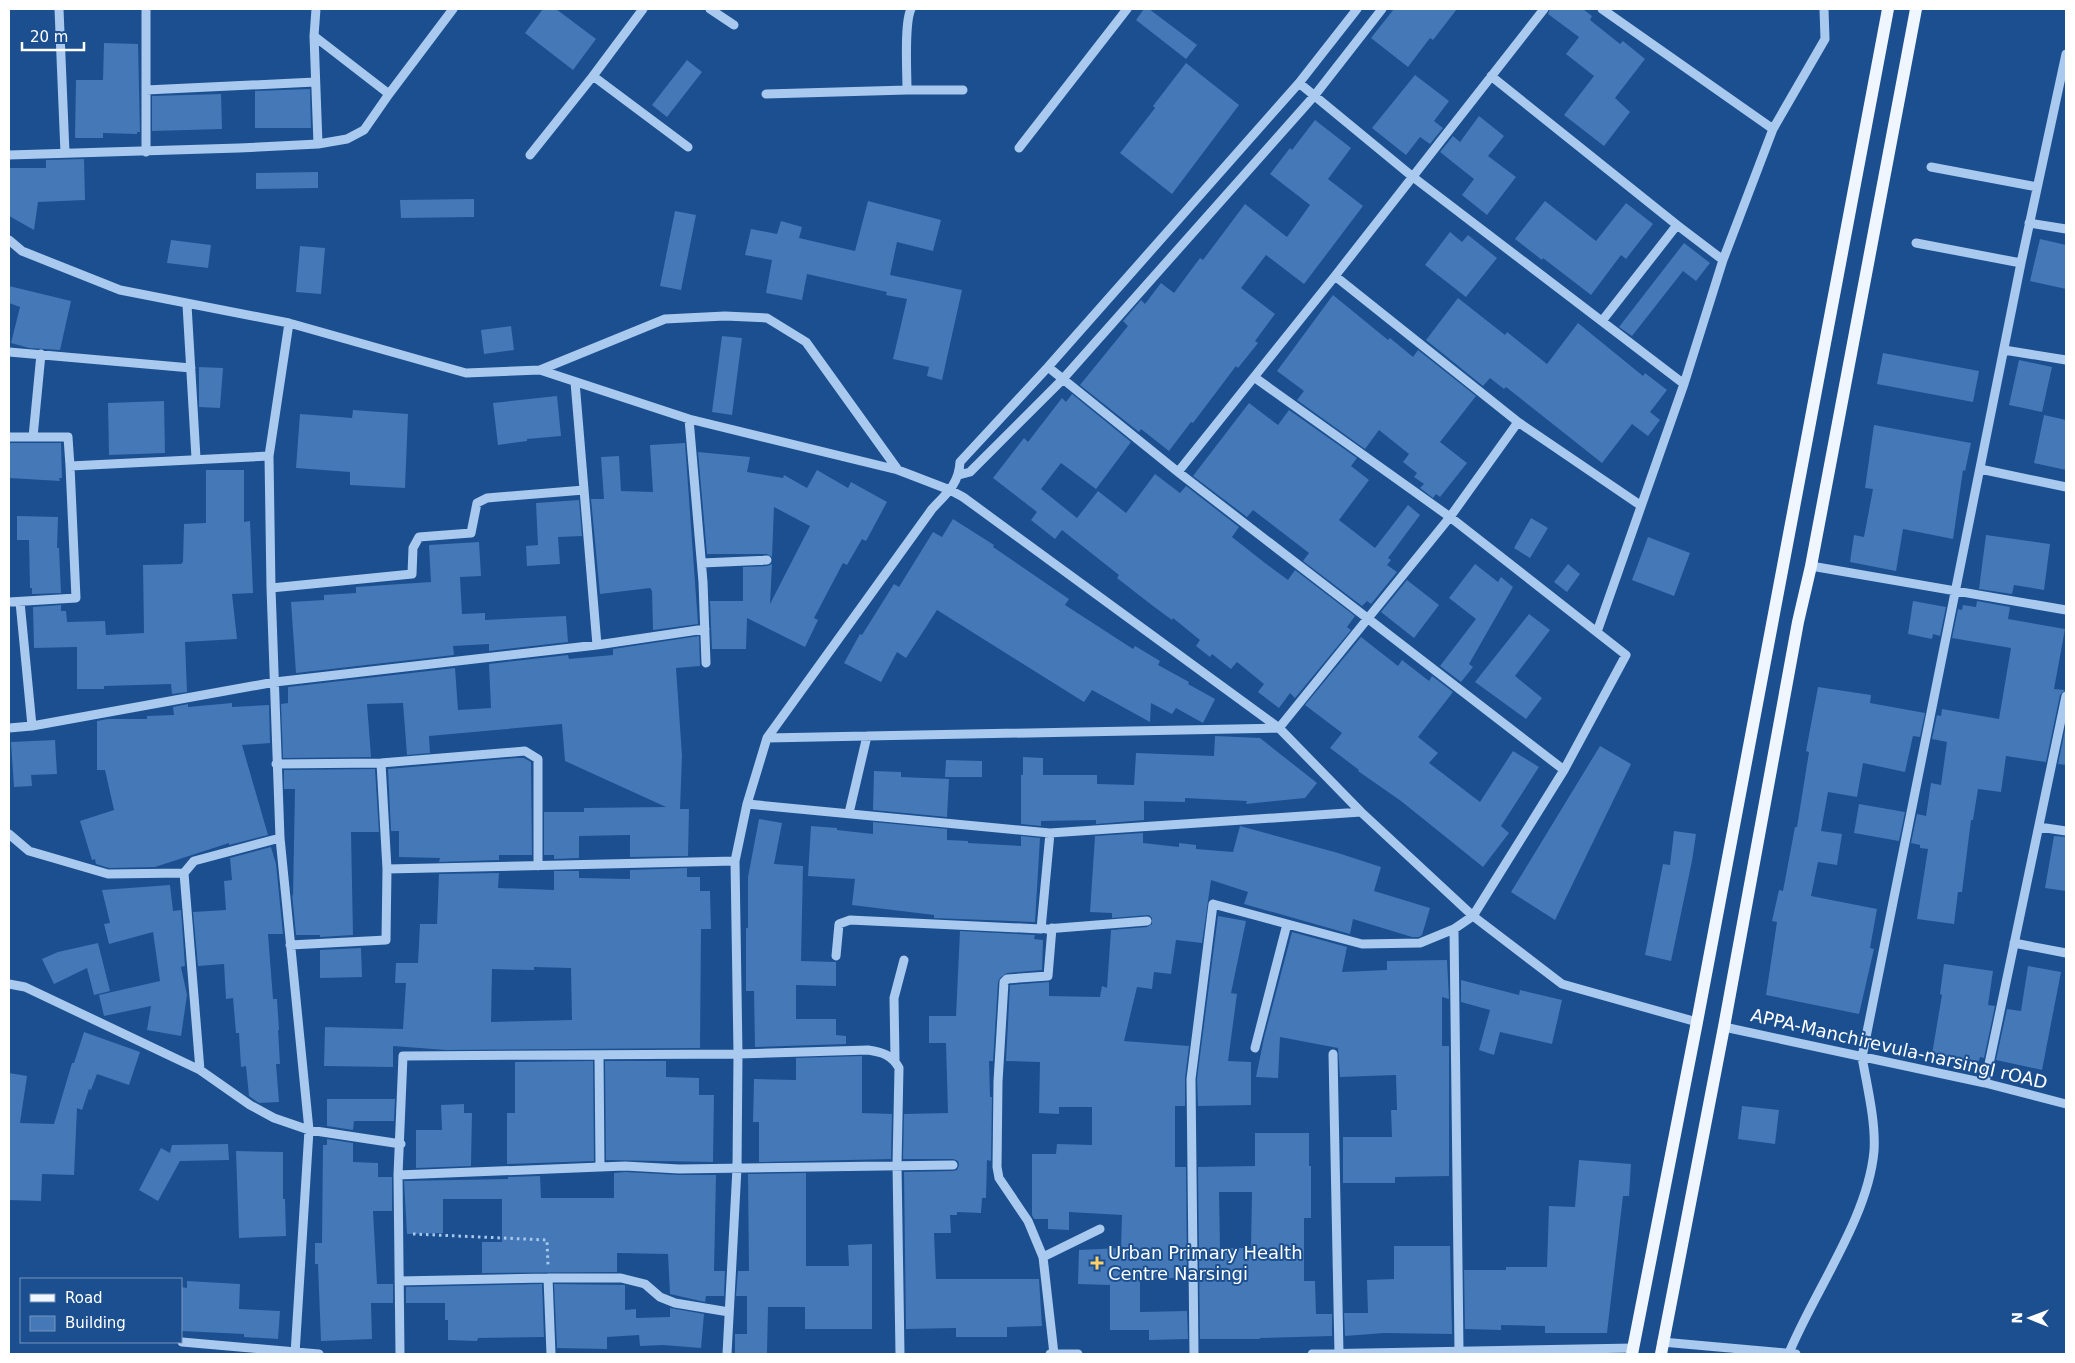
<svg xmlns="http://www.w3.org/2000/svg" width="2075" height="1363" font-family="'DejaVu Sans',sans-serif">
<style>
.building{fill:#4478b7;fill-rule:evenodd}
.lines{fill:none;stroke-linecap:round;stroke-linejoin:round}
.path{stroke:#a9c9ee;stroke-width:3;stroke-dasharray:2.5 4;stroke-linecap:butt}
.minor{stroke:#a9c9ee;stroke-width:9}
.major{stroke:#f0f6ff;stroke-width:12}
.poi-dot{fill:#ffd166;stroke:#1b4f8f;stroke-width:2}
.labels{text-anchor:middle;stroke-width:4;stroke-linejoin:round;paint-order:stroke}
.street-label{font-size:18px;fill:#fff;stroke:#1b4f8f}
.poi-label{font-size:18px;fill:#fff;stroke:#1b4f8f;text-anchor:start}
</style>
<rect width="100%" height="100%" fill="#1b4f8f"/>
<path class="building" d="M543,9H556L596,39L573,70L525,33Z
M1144,9H1149L1197,45L1186,59L1136,20Z
M1394,9H1457L1433,40L1430,38L1408,67L1371,38Z
M1550,9H1583L1592,16L1590,20L1620,44L1623,41L1645,59L1615,98L1630,112L1604,146L1564,115L1594,76L1566,54L1579,37L1548,14Z
M104,43L138,44L140,132H137V134L103,133V138H75L76,80H103Z
M687,60L702,72L667,117L652,105Z
M1186,63L1239,105L1172,194L1120,153L1155,108L1153,106Z
M1415,75L1449,101L1434,121L1443,128L1430,144L1420,137L1406,155L1372,128Z
M310,89L311,128H255V91Z
M221,94L222,129L152,131V96Z
M1479,116L1504,136L1488,156L1516,177L1487,215L1462,195L1474,179L1440,152L1453,136L1460,142Z
M1315,120L1351,148L1328,179L1363,206L1304,284L1266,255L1241,288L1275,314L1255,341L1258,343L1238,368L1236,366L1193,423L1191,422L1169,451L1141,429L1139,432L1080,385L1128,326L1123,321L1141,300L1145,304L1161,283L1174,293L1200,258L1203,260L1245,204L1287,237L1310,205L1270,174L1290,148L1292,150Z
M84,159L85,200L38,202L34,230L9,216V168H46V160Z
M318,172V188L256,189V173Z
M474,199V217L401,218L400,200Z
M868,201L941,220L933,251L897,242L890,275L962,290L942,380L927,376L929,367L893,359L907,299L886,295L887,292L807,274L802,300L766,293L772,260L745,255L751,229L777,234L781,221L802,227L799,238L855,251Z
M1545,201L1596,241L1626,203L1653,224L1626,259L1621,255L1591,295L1543,258L1542,260L1515,239Z
M675,211L696,215L681,290L660,286Z
M1450,232L1462,242L1468,235L1497,258L1466,297L1425,265Z
M2040,239L2066,245V289L2030,281Z
M171,240L211,245L208,268L167,263Z
M1684,243L1710,263L1696,281L1683,271L1632,336L1619,327Z
M300,246L325,248L321,294L296,292Z
M9,286L71,301L60,350L29,348L11,343L20,307L9,303Z
M1333,295L1388,340L1390,338L1413,357L1418,350L1476,396L1440,442L1467,463L1440,497L1436,494L1433,498L1420,488L1424,484L1414,477L1417,473L1403,462L1409,454L1379,430L1365,449L1297,400L1304,391L1277,371Z
M1458,298L1505,335L1507,332L1547,364L1578,323L1643,376L1645,373L1667,390L1650,412L1660,420L1648,436L1632,424L1602,463L1506,387L1504,389L1490,378L1483,386L1426,340Z
M511,326L514,350L484,354L481,330Z
M722,336L742,338L732,415L712,412Z
M1883,353L1979,371L1973,402L1877,384Z
M2019,360L2052,367L2042,412L2009,405Z
M199,367L223,368L220,408L199,407Z
M1072,394L1131,442L1096,489L1061,463L1041,489L1077,518L1098,491L1126,513L1155,474L1180,493L1186,486L1239,527L1232,537L1265,563L1288,580L1295,570L1355,616L1347,627L1351,630L1295,698L1290,693L1279,708L1258,692L1264,684L1237,662L1231,669L1212,654L1210,657L1196,646L1200,640L1173,618L1172,620L1153,606L1117,578L1119,575L1062,530L1055,539L1031,520L1037,512L993,478L1024,438L1028,442L1062,398L1066,402Z
M557,396L561,436L527,439V441L498,445L493,403Z
M164,401L165,453L109,455L108,403Z
M1249,403L1278,425L1289,410L1357,458L1351,466L1369,480L1339,520L1375,548L1408,505L1420,515L1388,558L1391,560L1387,565L1397,572L1371,604L1367,601L1362,606L1303,561L1309,553L1253,510L1247,517L1193,476Z
M353,410L408,414L405,488L350,485V472L296,468L300,414L352,418Z
M2044,415L2066,420V470L2034,463Z
M1874,425L1971,443L1965,471L1963,470L1953,539L1903,529L1896,571L1850,562L1854,535L1864,537L1873,489L1865,488Z
M9,443H61L62,478H59L60,481L9,478Z
M685,443L698,624L653,630L652,591L650,588L600,594L591,499H604L601,457L619,456L621,491L653,492L650,445Z
M698,452L750,457L747,472L783,478L784,475L807,488L817,470L848,488L851,482L887,502L866,541L862,539L847,565L843,563L814,618L818,620L805,647L747,618L746,649H712L710,601H743V567L767,566L772,564L770,604L810,526L774,507L772,557L767,554H707Z
M206,470H244V522L250,521L253,593L232,594L237,639L185,642L187,692L172,694L171,684L104,686V689H77V647L34,648L33,607L61,605V611H66L67,622L105,621L106,635L144,633L143,565L181,564L183,562L184,524L206,523Z
M579,500L582,536L558,537L560,564L527,566L526,546L538,545L536,503Z
M17,516L58,517L57,548H59L61,593L32,594V588H30L29,540H17Z
M1531,518L1548,528L1530,558L1514,548Z
M953,519L994,545L993,547L1069,599L1065,605L1133,649L1135,646L1160,661L1158,665L1189,682L1188,684L1215,699L1203,723L1176,708L1172,714L1151,703L1150,722L1092,690L1084,702L937,610L906,658L897,652L881,682L844,663L860,634L862,635L894,584L899,587L933,532L942,537Z
M1986,535L2050,544L2044,590L2014,585L2012,594L1979,589Z
M1648,537L1690,553L1674,596L1632,580Z
M479,542L481,576L460,577L462,614L485,613V620L566,616L568,642L489,651V644L453,646L454,655L296,673L291,602L324,600V595L356,593V587L431,582L429,545Z
M1475,564L1498,582L1501,577L1513,587L1469,664L1473,667L1461,682L1440,666L1476,619L1449,598Z
M1568,564L1580,574L1567,592L1554,582Z
M1407,580L1439,605L1414,638L1381,612Z
M1913,601L1946,607L1940,636L1933,634L1932,639L1908,634Z
M1977,601L2010,607L2008,619L2065,629L2054,689L2065,690L2060,695L2046,762L2006,756L2001,792L1978,789L1973,820H1971L1962,892H1958L1954,924L1917,919L1928,849L1920,848V845L1911,843L1917,814L1926,816L1931,783L1941,785L1947,742L1932,739L1937,715L1941,716L1942,709L1999,719L2011,648L1952,638L1958,609L1962,610L1963,605L1976,607Z
M1529,614L1550,630L1515,676L1542,698L1526,719L1475,682Z
M699,636L700,666L676,668L682,756L680,809H689L688,856L630,857V835L579,836V858L554,859V855H544V812H584V808L666,807L565,761L562,724L429,736L430,753L407,755L403,703L367,704L371,757L283,758L281,704L288,703V687L455,668L458,710L491,708L489,664L568,655L569,659L613,655V649Z
M1361,637L1398,666L1402,660L1429,681L1432,676L1453,692L1418,737L1438,753L1429,763L1480,802L1513,751L1539,767L1501,826L1509,833L1483,867L1401,801L1358,771L1359,770L1330,748L1342,733L1305,705Z
M1818,687L1871,695L1870,703L1925,713L1920,737L1913,736L1912,740L1905,772L1863,763L1857,797L1828,792L1821,831L1842,834L1837,865L1818,862L1811,896L1877,909L1870,948L1874,949L1859,1014L1766,995L1777,922L1772,921L1779,890L1783,891L1795,827H1797L1809,752L1806,751Z
M232,703V707L269,705L270,743L242,745L268,835L229,845V843L155,867L109,868L96,864L95,859L92,860L80,821L114,810L105,770H97V721L108,719H147V716L174,715L173,707L188,704V707Z
M2066,725V765L2058,764Z
M1215,736L1260,738L1317,783L1305,798L1246,804L1247,801L1185,798V802L1144,801V820L1096,824V820L1041,821V826L1021,824V775H1023V757L1043,758V775H1097V784L1134,785L1136,753L1214,756Z
M55,740L57,774L31,775L32,786L14,787L11,742Z
M1600,746L1631,764L1555,920L1511,892Z
M516,758H524L531,762L532,855H499V860L439,862L440,858L399,857V831H391L388,769Z
M946,760L982,761V777H945Z
M375,769L379,832H351L353,935L320,937V935H296L292,894L293,897L295,789H284V770Z
M874,771L901,772V777L949,779L947,817L873,810Z
M1859,804L1905,812L1899,841L1854,833Z
M759,819L782,823L774,864L803,866L801,961L836,962V986L796,985V1019H836V1035L846,1036V1044L755,1047L754,991H746V928H748V877Z
M873,822L947,829V840L968,841V843L1021,846V836L1040,838L1035,922L934,918V915L852,905L855,879L808,876L811,826L837,828V830L873,834Z
M1240,826L1338,853L1381,867L1374,891L1430,908L1422,935L1419,937H1412L1353,919L1350,934L1244,904L1248,892L1211,880L1202,943L1176,940L1171,974L1154,972L1152,989L1137,987L1124,1041L1189,1046L1185,1078V1106H1175V1167H1186L1187,1278H1140V1312L1187,1311L1188,1339L1149,1340V1330H1110V1285L1078,1284L1079,1250L1121,1248L1122,1215L1069,1212V1230L1048,1229V1219H1034L1032,1215V1154H1056L1057,1144L1092,1145V1107H1059V1114L1039,1113L1040,1062L1006,1061L1010,985L1049,982V996L1100,997L1102,986L1107,988L1111,930L1147,927L1152,924V918L1149,915L1112,918V913L1090,912L1095,836L1143,833V843L1179,847V843L1196,845V849L1233,852Z
M1674,831L1696,834L1692,861L1671,961L1645,955L1663,864L1670,865Z
M2054,836L2066,837V891L2045,888Z
M271,847L276,864L283,934H268L273,999H277L279,1030H278L280,1064H276L279,1102L259,1103L249,1096L246,1066L241,1067L239,1033H236L233,998L226,999L224,964L198,966L193,912L226,910L224,881L232,880L230,858Z
M687,868V877H700V891H710L711,929H701L700,1048L446,1050L393,1046V1067L324,1066L325,1027L403,1029L406,983H395L396,963H418L420,924H437L439,874L499,873L498,888L554,890V871H579V878L630,879V870ZM534,967L571,968L572,1020L491,1022L492,969L534,970Z
M170,885L173,911L181,910L185,966L181,967L187,995L181,1036L147,1030L151,1006L104,1016L99,995L160,981L153,932L109,944L104,924L110,923L102,890Z
M1218,916L1246,921L1231,993L1237,994L1228,1061L1251,1062V1105L1198,1106L1197,1079Z
M960,931L1035,935L1034,939L1043,940L1042,970L1007,973L1000,978L998,982L993,1061H989L990,1097H992L991,1161L987,1160L986,1198H982L981,1213L957,1212V1215H950L951,1233H934L936,1279H1039L1042,1326L1007,1327V1337H956V1328L906,1329L904,1172L953,1171L957,1170L959,1165L958,1161L953,1159H903L904,1114L948,1113L946,1043H929V1016H956Z
M1292,932L1347,947L1342,972L1387,970V961L1447,960L1449,999L1442,997V1046H1449V1176L1395,1177V1183H1343V1137H1392L1391,1110H1397L1396,1075L1340,1077L1338,1048L1280,1037L1278,1078L1256,1077L1264,1038Z
M98,943L110,991L94,995L87,968L54,984L42,959L58,952Z
M361,948L362,977L320,978V950Z
M1944,964L1993,971L1988,1005L1995,1006L1984,1058L1980,1057L1979,1061L1932,1054L1942,995L1940,994Z
M2028,966L2061,972L2042,1070L1996,1060L2007,1009L2021,1011Z
M1461,980L1519,995L1520,990L1562,1000L1552,1044L1500,1032L1494,1055L1479,1050L1490,1010L1461,1002Z
M84,1032L140,1052L129,1085L97,1074L91,1090L89,1089L82,1110L77,1108L74,1175L42,1174L41,1201L9,1200V1073L27,1076L20,1123L54,1124L72,1063H74Z
M862,1056V1113L892,1114L891,1159L759,1162V1122H753L754,1079L796,1080V1058Z
M593,1061L594,1161L507,1164V1113H515V1062Z
M605,1061H666V1077L699,1078V1095H714L713,1162L606,1160Z
M327,1099H395L394,1121H354L353,1130L327,1126Z
M464,1104V1113H472L471,1166L416,1168V1130H442L441,1105Z
M1742,1106L1779,1110L1775,1144L1738,1139Z
M1255,1133H1309V1166H1311V1218H1304V1281H1315L1316,1314H1332V1336L1260,1338V1339H1200L1198,1167L1255,1166ZM1219,1192H1252L1251,1248H1220Z
M327,1139L353,1143V1162L378,1163V1177H392V1211H373L377,1284H393V1303H371L372,1339L321,1341L318,1264H315V1243H322L323,1145H327Z
M228,1144L229,1160L180,1161L158,1201L139,1190L161,1148L170,1153L172,1145Z
M236,1151L283,1152V1199H285L286,1236L239,1238Z
M1579,1160L1631,1164L1629,1196H1623L1607,1333H1545V1326L1501,1325V1330L1465,1329L1464,1270H1506V1267H1547L1549,1206L1575,1207Z
M625,1172L679,1175H716L714,1271H725L724,1296H706L705,1302L670,1294L668,1254L617,1253V1272L482,1273V1242H502V1199H443V1233L407,1234L404,1181L508,1179V1177L540,1176L541,1198H614V1173Z
M806,1173V1266H849L848,1245L872,1244V1329H805V1307H768L767,1354H735V1334H747V1296H736L738,1271H749L748,1174Z
M1394,1246H1450L1452,1334L1384,1333L1345,1336L1344,1313H1368L1367,1280L1394,1279Z
M187,1281L240,1284L239,1309L280,1311L278,1339L244,1337V1334L181,1331V1287L187,1288Z
M542,1284L544,1337L478,1338L477,1341L448,1340V1320H445V1303H406V1287Z
M554,1284L625,1285V1310L636,1309V1318L670,1317V1308L704,1314L701,1348L663,1345L640,1346L639,1335L607,1337V1349L557,1348Z"/>
<g class="lines">
<path class="path" d="M413,1234L547,1240L548,1265"/>
<path class="minor" d="M59,9L65,153
M316,9L314,36L389,94
M643,9L593,76L688,147
M710,9L734,25
M1602,9L1773,129
M314,36L318,144
M1491,76L1677,225L1602,321
M1299,83L1413,177L1684,384L1597,632
M146,90L315,82
M907,90H963
M766,94L907,90C907,71 904,23 911,9
M1019,148L1127,9
M146,152V9
M9,155L239,148L318,144L347,139L364,130L389,94L453,9
M530,155L593,76
M1931,167L2037,187
M2029,223L2066,229
M1677,225L1723,260
M9,240L22,251L120,290L289,323L466,373L540,370L665,319L725,316L767,318L806,342L898,470
M1916,243L2021,263
M1335,276L1518,422L1640,505
M187,305L196,458
M289,323L269,456L271,588L280,838L309,1130L295,1354
M2004,350L2066,360
M9,352L191,368
M1048,367L1178,472L1564,770
M540,370L689,419L898,470L950,490L963,497L1279,728L1361,812L1473,916L1562,984L1697,1022
M1684,384L1723,260L1773,129L1825,39L1824,9
M689,419L703,582L706,663
M9,437H68L70,466
M33,437L41,354
M1980,469L2066,487
M1178,472L1335,276L1544,9
M959,475L970,472L1062,380L1315,95L1382,9
M702,563L767,560
M1811,566L2066,610
M271,588L412,574L413,548L419,537L471,533L477,503L487,498L584,490
M9,602L76,598L70,466L269,456
M20,602L32,726
M597,645L705,629
M9,728L32,726L275,682L597,645L575,382
M767,738L1279,728L1450,517L1518,422
M276,764L381,763L525,751L538,759V866
M747,804L1050,833L1361,812
M849,813L867,736
M2039,827L2066,831
M9,834L29,851L108,874L184,873
M387,869L735,861
M1052,928L1048,976L1007,979L1004,982L998,1082L997,1167L999,1178L1028,1221L1043,1257L1054,1354
M1046,929L1147,921
M1454,929L1459,1351
M2014,943L2066,953
M290,945L386,940L387,869L381,763
M836,956L839,924L850,920L1041,929L1050,833
M9,984L25,987L200,1070L250,1105L274,1118L309,1130L401,1144
M1724,1027L1985,1083L2066,1104
M1255,1048L1287,924
M1333,1054L1339,1354
M599,1055L600,1166
M895,1059L894,998L904,960
M200,1070L184,873L194,861L280,838
M1985,1083L2066,696
M398,1175L625,1166L679,1169L953,1165
M1043,1257L1100,1229
M548,1278L551,1354
M399,1281L548,1278H621L645,1284L660,1297L675,1303L729,1312
M182,1342L319,1354
M1662,1342L1796,1354
M1789,1353C1815,1290 1868,1218 1874,1151C1876,1122 1867,1086 1862,1057L2021,263L2066,54
M400,1354L398,1175L403,1056L738,1054L868,1050C882,1052 892,1055 899,1068L897,1165L900,1354
M727,1354L737,1168L738,1054L735,861L747,804L767,738L932,509C946,494 959,484 960,462L1048,367L1299,83L1357,9
M1050,1354H1078
M1194,1354L1191,1079L1213,904L1362,944L1420,943L1454,929L1473,916L1564,770L1626,655L1450,517L1254,377
M1312,1354L1634,1348"/>
<path class="major" d="M1632,1354L1697,1022L1888,9
M1661,1354L1724,1027L1798,622L1811,566L1916,9"/>
</g>
<path class="poi-dot" d="M1094.5 1255.5h5v5h5v5h-5v5h-5v-5h-5v-5h5z"/>
<g class="labels">
<g class="street-label">
<text transform="translate(1899 1049) rotate(13)" y="6">APPA-Manchirevula-narsingI rOAD</text>
</g>
<g class="poi-label">
<text x="1108" y="1259">Urban Primary Health<tspan x="1108" dy="21">Centre Narsingi</tspan></text>
</g>
</g>
<rect width="2075" height="1363" fill="none" stroke="#ffffff" stroke-width="20"/>
<rect x="20" y="1278" width="162" height="65" fill="#1b4f8f" stroke="#7695bc"/>
<rect x="30" y="1294" width="25" height="8" fill="#f0f6ff" stroke="#7695bc"/>
<text x="65" y="1303" font-size="15" fill="#ffffff">Road</text>
<rect x="30" y="1316" width="25" height="15" fill="#4478b7" stroke="#7695bc"/>
<text x="65" y="1328" font-size="15" fill="#ffffff">Building</text>
<g transform="translate(2030 1318) rotate(271)" stroke="#1b4f8f" stroke-width="4" paint-order="stroke">
<path d="M0-4L9 19L0 12L-9 19Z" fill="#ffffff"/>
<text y="-8" font-size="14" font-weight="bold" text-anchor="middle" fill="#ffffff">N</text>
</g>
<path d="M22 42v8h62v-8" fill="none" stroke="#ffffff" stroke-width="2.5"/>
<text x="30" y="42" font-size="15" fill="#ffffff" stroke="#1b4f8f" stroke-width="4" paint-order="stroke">20 m</text>
</svg>
